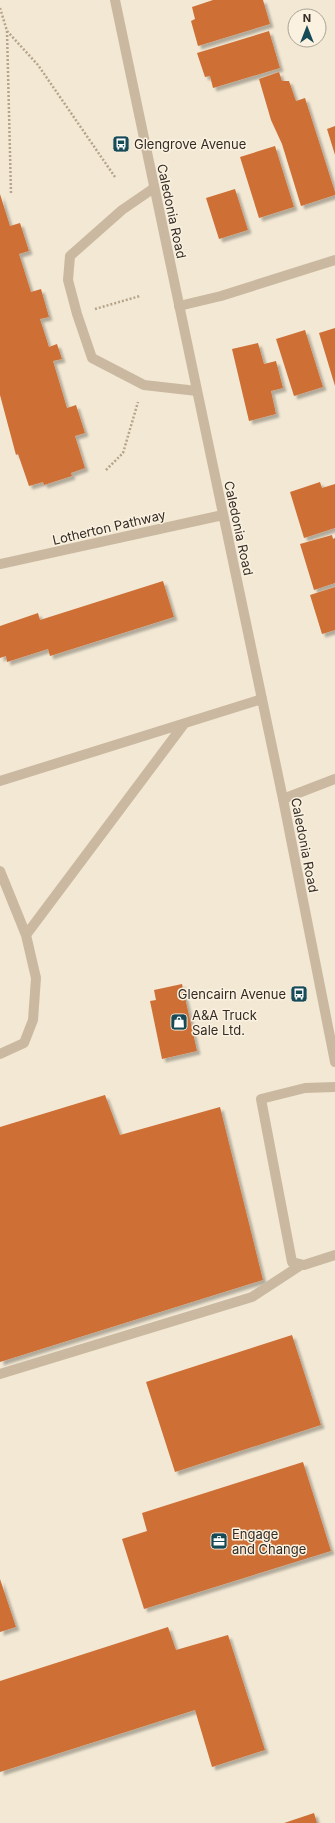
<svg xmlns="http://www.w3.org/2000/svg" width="335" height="1823" font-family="Inter,sans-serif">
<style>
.building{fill:#ce6f36;filter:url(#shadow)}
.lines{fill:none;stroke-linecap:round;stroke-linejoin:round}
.path{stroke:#b6a38a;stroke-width:2.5;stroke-dasharray:2 2;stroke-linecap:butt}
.service{stroke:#cab9a0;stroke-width:10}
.minor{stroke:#cab9a0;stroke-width:10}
.tertiary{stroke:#cab9a0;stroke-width:10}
.labels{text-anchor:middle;stroke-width:3;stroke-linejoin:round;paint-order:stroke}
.poi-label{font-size:13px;fill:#332b24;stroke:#faf1e0;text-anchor:start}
.street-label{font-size:13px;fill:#332b24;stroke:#faf1e0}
</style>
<defs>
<filter id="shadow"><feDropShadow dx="3.5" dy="3.5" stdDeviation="1" flood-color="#0004"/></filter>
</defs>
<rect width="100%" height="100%" fill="#f2e8d4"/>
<path class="building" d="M213,0H263L270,24L198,46L191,21L195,19L192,7Z
M269,31L280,68L213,88L210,76L205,77L197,53Z
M279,72L282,81H289L296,101L305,98L335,192V195L301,206L282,144L271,120L259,79Z
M335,126V155L327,129Z
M275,146L294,207L259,218L240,157Z
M235,189L248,230L219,239L206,198Z
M0,194L10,226L20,223L29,251L19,254L31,292L41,289L49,317L40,319L49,347L57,344L62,359L53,361L67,408L76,405L85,433L75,436L85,468L71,473L72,476L44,485L43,482L29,486L18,454L16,455L0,395Z
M335,328V386L319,333Z
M305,330L323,387L294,396L276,339Z
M258,343L264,364L276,361L283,388L271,391L276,414L249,421L232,349Z
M320,482L322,488L335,484V528L304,538L290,492Z
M332,535L333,539L335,538V583L314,590L300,544Z
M163,581L174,617L50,656L48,649L7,662L6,656L0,658V626L38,613L40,620Z
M335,587V630L322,634L310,595Z
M182,984L197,1051L162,1059L150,1001L156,1000L154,990Z
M105,1095L120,1135L220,1107L263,1280L0,1362V1127Z
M292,1335L321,1425L175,1472L146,1382Z
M303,1462L331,1551L144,1609L122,1539L147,1531L142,1513Z
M0,1579L16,1627L0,1632Z
M168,1627L176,1650L228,1635L265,1750L212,1767L195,1710L0,1772V1681Z
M314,1813L317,1823H284Z"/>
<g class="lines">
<path class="path" d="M0,8L7,31L11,194
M7,31L38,65L115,177
M95,309L140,296
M106,470L123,453L138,402"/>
<path class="service" d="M154,188L122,210L70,256L68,280L77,314L92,358L144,385L197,391
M0,781L262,699
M0,871L26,935
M0,1054L24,1043L33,1020L36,978L26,935L184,724
M335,1087L305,1088L261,1099L292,1262L304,1265L335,1255
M0,1374L252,1297L301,1265"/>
<path class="minor" d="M179,306L221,296L335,260
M0,564L223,515
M283,799L335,779"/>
<path class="tertiary" d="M115,0L283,799L335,1062"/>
</g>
<defs>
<g id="bus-square" transform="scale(0.9)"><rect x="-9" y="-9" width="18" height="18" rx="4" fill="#174a57" stroke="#faf1e0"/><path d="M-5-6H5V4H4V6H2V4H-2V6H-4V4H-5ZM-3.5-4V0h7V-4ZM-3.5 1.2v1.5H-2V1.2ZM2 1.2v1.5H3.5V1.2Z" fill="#fff"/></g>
<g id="shop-square" transform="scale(0.9)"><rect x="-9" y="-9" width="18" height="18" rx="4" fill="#174a57" stroke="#faf1e0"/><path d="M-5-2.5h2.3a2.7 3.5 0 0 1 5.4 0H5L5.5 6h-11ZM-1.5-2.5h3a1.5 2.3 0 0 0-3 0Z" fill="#fff"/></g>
<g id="office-square" transform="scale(0.9)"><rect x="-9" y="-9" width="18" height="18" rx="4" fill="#174a57" stroke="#faf1e0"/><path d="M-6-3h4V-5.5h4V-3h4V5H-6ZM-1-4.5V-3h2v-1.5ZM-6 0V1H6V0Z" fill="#fff"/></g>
</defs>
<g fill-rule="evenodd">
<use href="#bus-square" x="121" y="144"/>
<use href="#bus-square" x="299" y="994"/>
<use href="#shop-square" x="179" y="1022"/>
<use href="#office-square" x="219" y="1541"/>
</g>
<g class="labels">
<g class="poi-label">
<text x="134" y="149">Glengrove Avenue</text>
<text x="286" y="999" text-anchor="end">Glencairn Avenue</text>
<text x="192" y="1020">A&amp;A Truck<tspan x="192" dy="15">Sale Ltd.</tspan></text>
<text x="232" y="1539">Engage<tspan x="232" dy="15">and Change</tspan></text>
</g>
<g class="street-label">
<text transform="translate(172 211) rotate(78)" y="5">Caledonia Road</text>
<text transform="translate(109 527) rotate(-13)" y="5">Lotherton Pathway</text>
<text transform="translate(239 528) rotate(78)" y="5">Caledonia Road</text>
<text transform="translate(305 845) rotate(79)" y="5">Caledonia Road</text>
</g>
</g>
<g transform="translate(307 28)"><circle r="19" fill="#faf1e0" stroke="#aaa295"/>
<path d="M0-3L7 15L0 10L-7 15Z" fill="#174a57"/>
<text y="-6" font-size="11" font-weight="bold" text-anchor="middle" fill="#332b24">N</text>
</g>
</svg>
